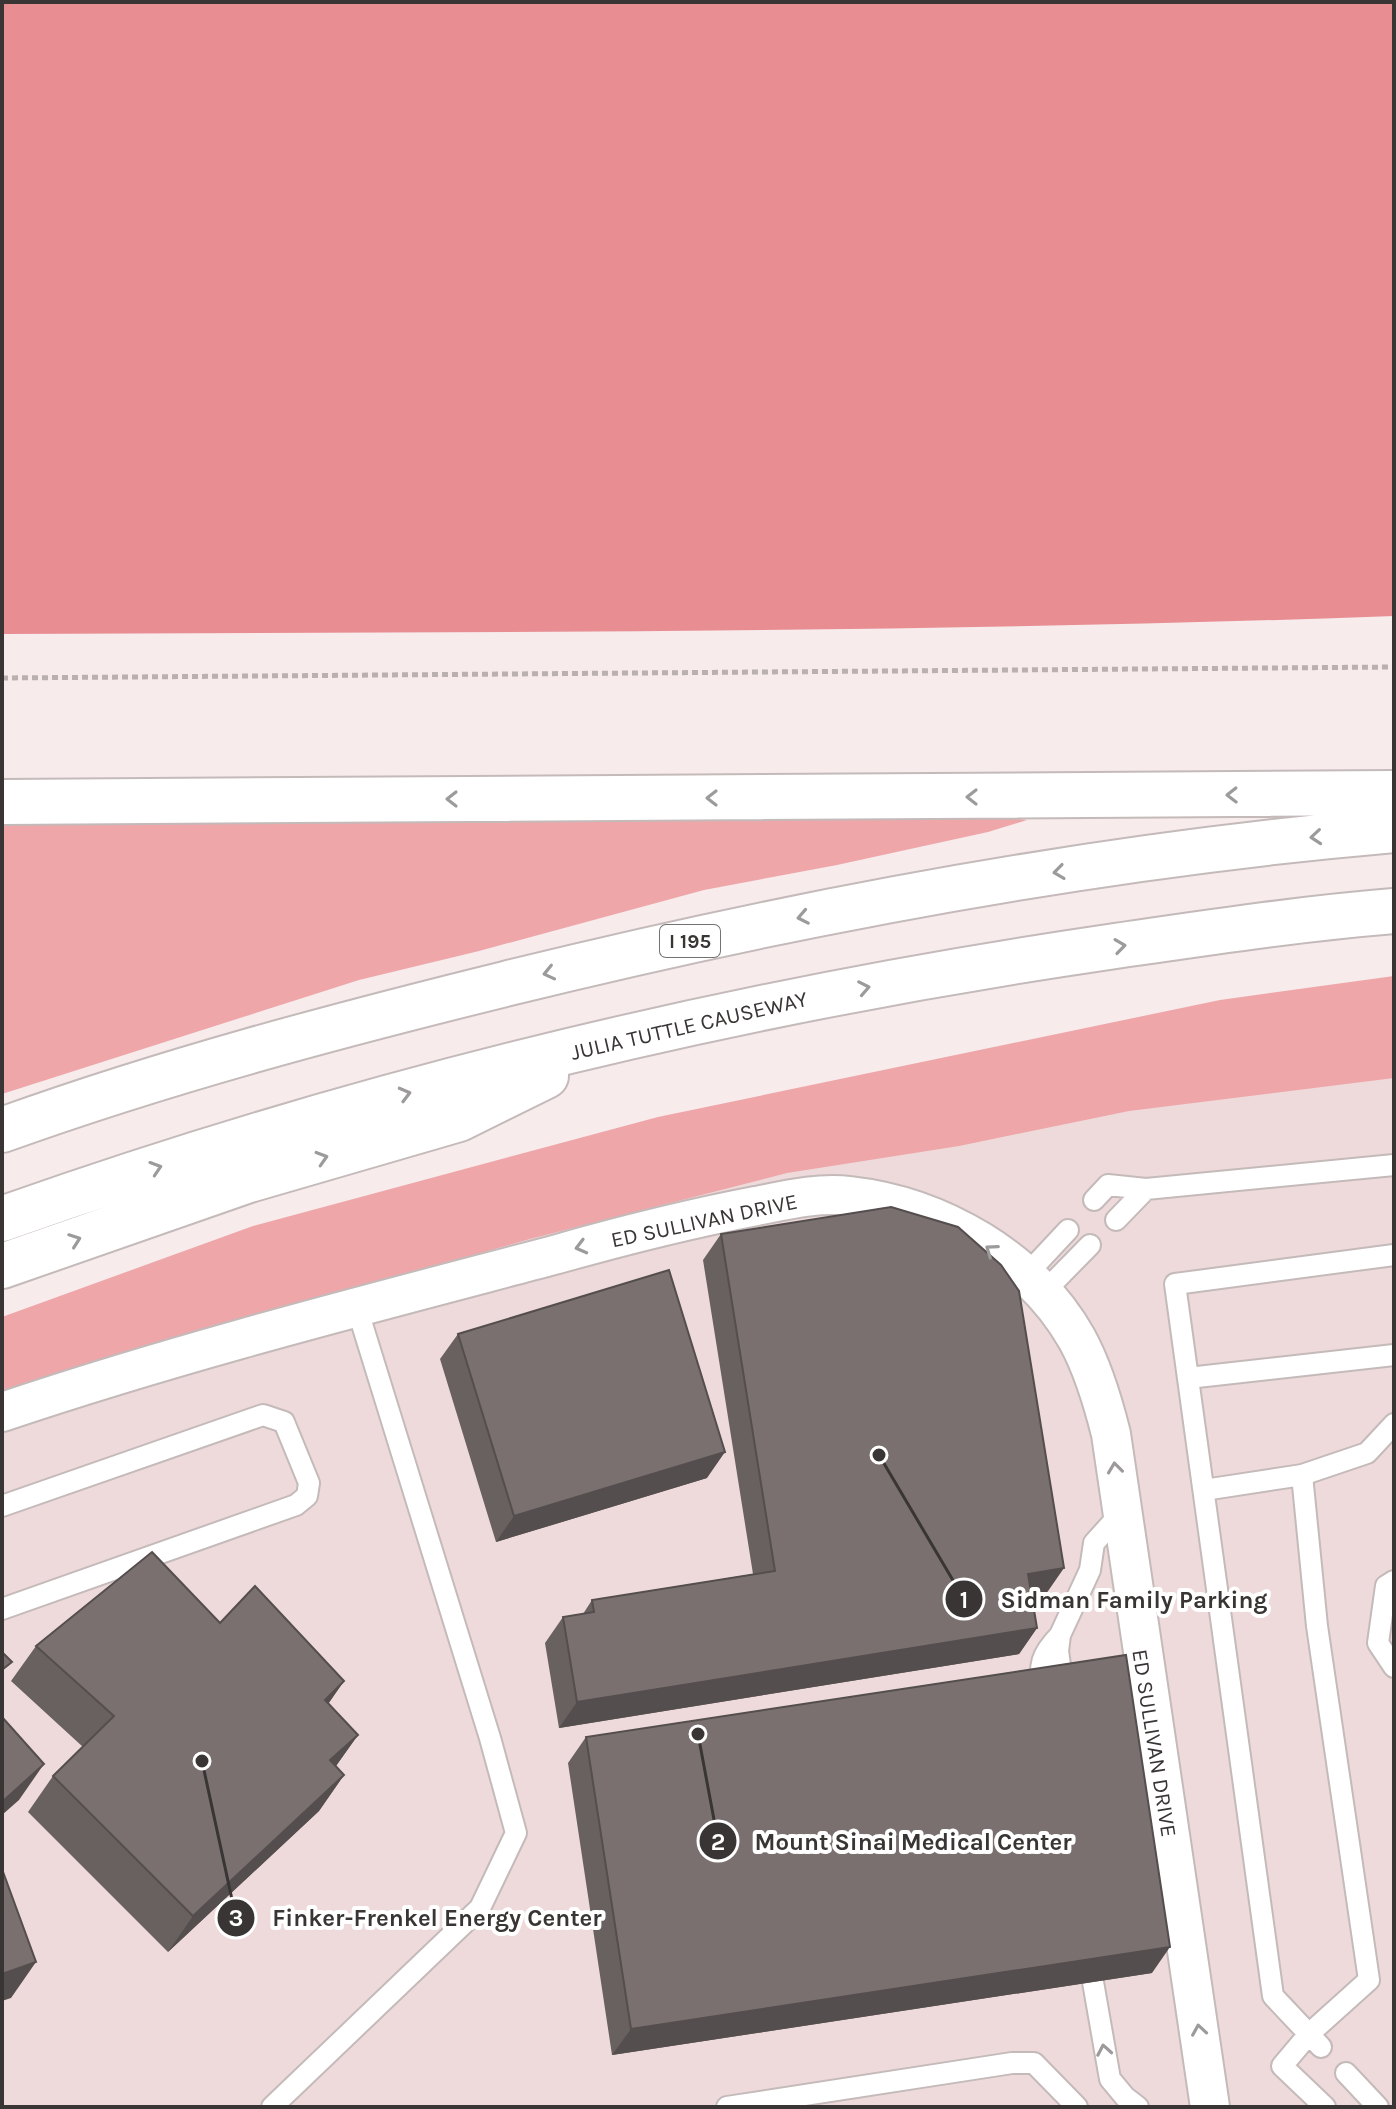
<svg xmlns="http://www.w3.org/2000/svg" width="1396" height="2109" font-family="Karla,sans-serif">
<style>
.built{fill:#eedada}
.green{fill:#eea6a9}
.water{fill:#e88d92}
.lines{fill:none;stroke-linecap:round;stroke-linejoin:round}
.lane-casing{stroke:#c5baba;stroke-width:24}
.street-casing{stroke:#c5baba;stroke-width:42}
.highway-casing{stroke:#c5baba;stroke-width:48}
.path{stroke:#bab0b0;stroke-width:5;stroke-dasharray:6 4;stroke-linecap:butt}
.lane{stroke:#fff;stroke-width:20}
.street{stroke:#fff;stroke-width:38}
.highway{stroke:#fff;stroke-width:44}
.wall{fill:#696060}
.shaded-wall{fill:#554e4e}
.building{fill:#7a7070;stroke:#554e4e;stroke-width:2}
.oneway{stroke:#9c9a9a}
.labels{text-anchor:middle;stroke-width:8;stroke-linejoin:round;paint-order:stroke}
.shield{fill:#fff;stroke:#747272;stroke-width:2}
.shield-label{font-size:20px;font-weight:bold;fill:#393535}
.street-label{font-size:22px;fill:#393535;stroke:#fff}
.leader{fill:none;stroke:#393535;stroke-width:3}
.callout-dot{fill:#393535;stroke:#fff;stroke-width:3}
.mark-label{font-size:24px;text-anchor:middle;font-weight:bold;fill:#fff}
.callout-label{font-size:24px;text-anchor:middle;font-weight:bold;fill:#393535;stroke:#fff;stroke-width:8;stroke-linejoin:round;paint-order:stroke}
</style>
<rect width="100%" height="100%" fill="#f7ebeb"/>
<path class="built" d="M1394,1057V2107H2V1360L364,1250Z"/>
<path class="green" d="M1005,817L1027,820L988,832L837,865L704,890L479,951L359,980L2,1094V821Z
M1394,976V1078L1129,1111L959,1146L787,1173L530,1239L254,1317L2,1397V1317L253,1226L658,1117L1220,1000Z"/>
<path class="water" d="M2,2H1394V616C930,633 466,632 2,634Z"/>
<g class="lines">
<g class="lane-casing">
<path id="lane" d="M1094,1200L1108,1185L1146,1189L1394,1165
M1116,1220L1146,1189
M1025,1276L1068,1230
M1042,1294L1090,1245
M1188,1378L1394,1355
M1302,1475L1367,1453L1394,1424
M1204,1490L1302,1475L1317,1626L1369,1980L1309,2034L1282,2066L1325,2107
M2,1506L263,1415L284,1422L309,1483L307,1496L296,1505L2,1609
M1394,1581L1386,1586L1378,1643L1394,1667
M1063,1687L1058,1651L1060,1635L1090,1570L1094,1543L1121,1513
M1041,1691C1040,1663 1040,1656 1060,1635
M1093,1982L1110,2079L1125,2097L1138,2107
M1321,2047L1273,1996L1175,1284L1394,1255
M1346,2073L1378,2107
M272,2107L480,1908L516,1833L490,1738L357,1308
M727,2107L1012,2063H1034L1077,2107"/>
</g>
<g class="street-casing">
<path id="street" d="M2,1412C183,1351 369,1304 554,1255C621,1236 688,1219 756,1206C786,1200 819,1192 850,1196C940,1206 1032,1259 1077,1339C1093,1368 1103,1402 1111,1434L1210,2107"/>
</g>
<g class="highway-casing">
<path id="highway" d="M2,802L1394,793
M2,1130C166,1071 335,1026 505,984C796,912 1094,856 1394,830
M2,1219C358,1093 728,1003 1102,948C1199,934 1296,919 1394,911
M2,1266L249,1180L459,1119L546,1076"/>
</g>
<path class="path" d="M2,678L1394,667"/>
<use href="#lane" class="lane"/>
<use href="#street" class="street"/>
<use href="#highway" class="highway"/>
</g>
<path class="wall" d="M721,1234L1046,1594L1032,1597L1037,1628L1019,1654L559,1728L545,1643L563,1617L583,1614L592,1600L753,1574L703,1260Z
M458,1334L707,1478L496,1542L440,1359Z
M220,1623L344,1681L328,1704L358,1735L336,1766L344,1775L319,1811L168,1952L28,1812L53,1776L83,1747L11,1681L36,1646Z
M586,1737L1152,1973L612,2055L568,1763Z"/>
<path class="shaded-wall" d="M725,1452L707,1478L496,1542L514,1516Z
M1064,1568L1046,1594L1010,1600L1028,1574Z
M1037,1628L1019,1654L559,1728L577,1702Z
M344,1681L319,1717L325,1700Z
M358,1735L333,1770L330,1760Z
M44,1764L19,1800L2,1815V1802Z
M344,1775L319,1811L168,1952L193,1916Z
M1170,1947L1152,1973L612,2055L631,2029Z
M36,1962L11,1998L2,2001V1974Z"/>
<path class="building" d="M891,1207L958,1227L1001,1265L1019,1291L1064,1568L1028,1574L1037,1628L577,1702L563,1617L594,1612L592,1600L775,1571L721,1234Z
M669,1270L725,1452L514,1516L458,1334Z
M152,1552L220,1623L255,1586L344,1681L325,1700L358,1735L330,1760L344,1775L193,1916L53,1776L114,1716L36,1646Z
M2,1652L12,1662L2,1670Z
M1126,1655L1170,1947L631,2029L586,1737Z
M2,1717L44,1764L2,1802Z
M2,1869L36,1962L2,1974Z"/>
<defs><path id="oneway-chevron" d="M-2-3.5L2.5 0L-2 3.5" fill="none" stroke-width="1.6" stroke-linecap="round" stroke-linejoin="round" transform="scale(2)"/></defs>
<g class="oneway">
<use href="#oneway-chevron" transform="translate(1232 795) rotate(179)"/>
<use href="#oneway-chevron" transform="translate(972 797) rotate(180)"/>
<use href="#oneway-chevron" transform="translate(712 798) rotate(180)"/>
<use href="#oneway-chevron" transform="translate(452 799) rotate(180)"/>
<use href="#oneway-chevron" transform="translate(1316 837) rotate(175)"/>
<use href="#oneway-chevron" transform="translate(1059 872) rotate(172)"/>
<use href="#oneway-chevron" transform="translate(803 917) rotate(169)"/>
<use href="#oneway-chevron" transform="translate(1120 946) rotate(-8)"/>
<use href="#oneway-chevron" transform="translate(549 973) rotate(167)"/>
<use href="#oneway-chevron" transform="translate(864 988) rotate(-11)"/>
<use href="#oneway-chevron" transform="translate(405 1094) rotate(-15)"/>
<use href="#oneway-chevron" transform="translate(322 1158) rotate(-17)"/>
<use href="#oneway-chevron" transform="translate(156 1168) rotate(-18)"/>
<use href="#oneway-chevron" transform="translate(75 1240) rotate(-20)"/>
<use href="#oneway-chevron" transform="translate(581 1247) rotate(165)"/>
<use href="#oneway-chevron" transform="translate(991 1250) rotate(-145)"/>
<use href="#oneway-chevron" transform="translate(1115 1468) rotate(-97)"/>
<use href="#oneway-chevron" transform="translate(1199 2030) rotate(-99)"/>
<use href="#oneway-chevron" transform="translate(1104 2050) rotate(-100)"/>
</g>
<g class="labels">
<rect class="shield" x="660" y="925" width="60" height="32" rx="6"/>
<g class="shield-label">
<text x="690" y="948">I 195</text>
</g>
<g class="street-label">
<text transform="translate(689 1025) rotate(-13)" y="8">JULIA TUTTLE CAUSEWAY</text>
<text transform="translate(704 1220) rotate(-12)" y="8">ED SULLIVAN DRIVE</text>
<text transform="translate(1155 1743) rotate(81)" y="8">ED SULLIVAN DRIVE</text>
</g>
</g>
<path class="leader" d="M879 1455L964 1599M698 1734L718 1841M202 1761L236 1918"/>
<g class="callout-dot">
<circle cx="879" cy="1455" r="8"/>
<circle cx="698" cy="1734" r="8"/>
<circle cx="202" cy="1761" r="8"/>
<circle cx="964" cy="1599" r="20"/>
<circle cx="718" cy="1841" r="20"/>
<circle cx="236" cy="1918" r="20"/>
</g>
<g class="mark-label">
<text x="964" y="1608">1</text>
<text x="718" y="1850">2</text>
<text x="236" y="1926">3</text>
</g>
<g class="callout-label">
<text x="1134" y="1608">Sidman Family Parking</text>
<text x="913" y="1850">Mount Sinai Medical Center</text>
<text x="437" y="1926">Finker-Frenkel Energy Center</text>
</g>
<rect width="1396" height="2109" fill="none" stroke="#393535" stroke-width="8"/>
</svg>
